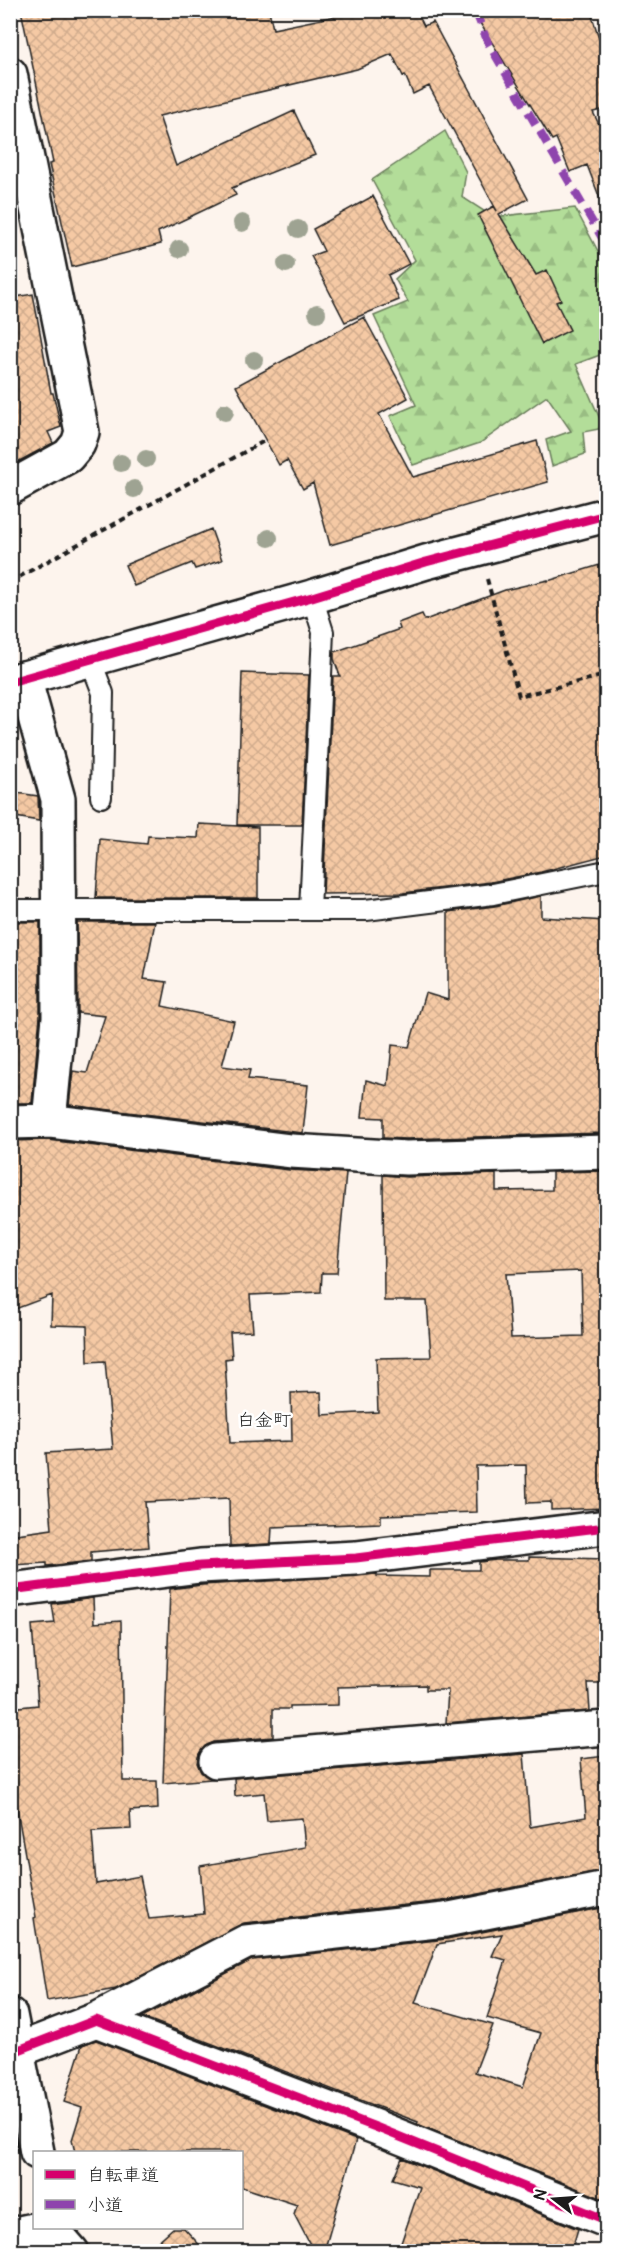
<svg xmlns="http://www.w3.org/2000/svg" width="617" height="2262" font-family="Pangolin,'Klee One',sans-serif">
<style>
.forest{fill:url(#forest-firs);stroke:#687c5a;stroke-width:1.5}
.building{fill:url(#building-cross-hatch);stroke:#1c1c1c;stroke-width:1.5;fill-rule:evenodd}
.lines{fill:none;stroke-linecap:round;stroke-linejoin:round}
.service-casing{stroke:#1c1c1c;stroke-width:24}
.minor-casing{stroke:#1c1c1c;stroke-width:38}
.tertiary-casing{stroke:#1c1c1c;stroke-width:38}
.trunk-casing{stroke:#1c1c1c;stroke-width:38}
.path{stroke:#1c1c1c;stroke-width:4;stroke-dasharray:6 4.5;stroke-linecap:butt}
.service{stroke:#fff;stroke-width:20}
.minor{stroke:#fff;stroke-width:33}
.tertiary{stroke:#fff;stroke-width:33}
.trunk{stroke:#fff;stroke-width:33}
.quiet{stroke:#8e44ad;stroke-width:8;stroke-dasharray:15 8;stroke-linecap:butt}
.cycleway-casing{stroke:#fff;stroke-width:13}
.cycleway{stroke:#d6006c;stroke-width:9}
.tree{fill:#9ea392}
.labels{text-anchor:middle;stroke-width:5;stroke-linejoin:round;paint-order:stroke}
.neighbourhood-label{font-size:18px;fill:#1c1c1c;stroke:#fff}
</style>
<defs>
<pattern id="forest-firs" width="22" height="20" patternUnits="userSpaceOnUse" patternTransform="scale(1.5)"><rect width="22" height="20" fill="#b3dd99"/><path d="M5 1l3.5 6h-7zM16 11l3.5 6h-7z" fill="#99bd83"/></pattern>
<pattern id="building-cross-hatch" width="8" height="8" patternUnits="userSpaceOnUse" patternTransform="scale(1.5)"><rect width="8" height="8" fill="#f5c9a4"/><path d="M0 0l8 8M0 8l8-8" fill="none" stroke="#d1ac8d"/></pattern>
</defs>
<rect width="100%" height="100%" fill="#fdf4ed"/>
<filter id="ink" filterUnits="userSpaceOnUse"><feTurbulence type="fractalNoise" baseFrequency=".0167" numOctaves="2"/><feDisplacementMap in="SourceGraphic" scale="12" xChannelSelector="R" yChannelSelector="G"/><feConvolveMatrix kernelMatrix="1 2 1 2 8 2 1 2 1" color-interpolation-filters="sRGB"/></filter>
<g filter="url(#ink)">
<path class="forest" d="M445,131L466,172L462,197L493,217L575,208L606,266V364L600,355L576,364L604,428L583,432L585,454L552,466L546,440L571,431L547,396L480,443L413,465L390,416L416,405L374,316L408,302L395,279L415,260L372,180Z"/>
<path class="building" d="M21,10H269L273,29L336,16L335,10H416L424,26L433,22L528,199L499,214L536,275L547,270L561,300L556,302L570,330L542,344L478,215L494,206L497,211L429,86L413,94L405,75L403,76L392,54L357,69L159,116L176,166L294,111L315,155L232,188L236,195L158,232L161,244L72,267L49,164L53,163Z
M472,10H590L601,44L606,42V109L593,112L606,139V208L604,209L587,165L570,172L556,138L552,140Z
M373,196L409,264L388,275L399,300L345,322L311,256L324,251L313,229Z
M33,294L51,393H53L61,427L48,432L53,443L10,466V298Z
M364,317L408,398L379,414L413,477L537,441L548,482L330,545L313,483L303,489L287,460L279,465L236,386Z
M211,529L222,560L195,569L192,563L134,586L125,565Z
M606,563V667L600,669L606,698V855L541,872L491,882L403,893L323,894L333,676H340L334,659V652L400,629L398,623L422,614L425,620L505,590L548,580V581Z
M242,673L309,675L302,825H237Z
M10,792L38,796L39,821L10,816Z
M199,824L258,827V898H96L100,839L147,844L148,836L198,838Z
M541,896V917L606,921V1104L604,1133L406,1139L383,1138V1118L362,1117L366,1080L388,1086L392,1045L409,1047L425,993L448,1000V912L495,906Z
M10,922H40V1016L32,1103H10Z
M77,922H155L144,979L167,982L162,1006L234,1021L222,1066L250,1070L248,1079L308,1085L303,1133L69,1105L73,1071L87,1073L105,1016L78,1013Z
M48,1140L289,1170L346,1173L337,1273H322L321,1292L250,1295L253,1331L230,1332L232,1358L225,1359L230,1443L292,1441L291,1393L321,1392L322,1415L378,1412L376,1358L431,1357L427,1301H384L383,1175L407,1177L496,1174V1191L552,1190V1172L606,1171V1508L551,1510V1502L527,1503L526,1465L476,1466L477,1512L381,1515V1523L272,1527L271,1544L230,1546L229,1498L145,1502L149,1547L91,1552V1561L47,1566V1563L10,1565V1535L52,1529L46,1453L113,1449L105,1361L88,1362L87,1326L51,1325L52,1295L10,1311V1141ZM581,1271L583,1336L511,1338L506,1274Z
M529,1557L606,1559V1683H588L590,1711L446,1723L448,1690H426V1685L338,1687V1705L290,1706V1709H273V1737L214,1742L205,1746L199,1754L197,1763L201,1772L212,1779L163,1783L170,1589L202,1585L377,1574V1576L430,1577V1570H479V1562L496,1560H529Z
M93,1598L94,1623L121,1621L123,1781H157L158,1809L130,1811L131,1829L92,1831L96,1884L140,1876L149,1919L204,1914L200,1866L305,1847L302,1818L267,1821L264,1793L235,1796L234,1778L524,1754L530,1827L586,1817L581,1759L606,1756V1870L442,1901L244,1923L116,1989L47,2001L34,1918L36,1917L13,1786H10V1708L38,1705L32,1625L55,1623L52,1604Z
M606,1907V2200L417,2124L418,2122L142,2017L252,1960L447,1939ZM502,1934L492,1956L506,1960L487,2018L541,2033L523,2087L475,2072L493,2025L415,2003L437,1944Z
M96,2040L356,2140L324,2252H314L294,2214L297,2205L242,2187V2152H75L72,2140L82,2108L64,2102L82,2045Z
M402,2158L578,2229L571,2252H398L420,2187L393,2179Z
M173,2228H184L206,2252H146Z"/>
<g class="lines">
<g class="service-casing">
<path id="service" d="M90,659L103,693L101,797
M10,910H366L493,894L606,871
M310,910L323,632L312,597"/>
</g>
<g class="minor-casing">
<path id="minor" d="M10,74L82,432L78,444L68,456L10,488
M24,678L58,799L59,1017L49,1121
M10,1122L49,1121L291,1151L406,1158L606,1152
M10,1590L200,1566L356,1558L606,1527
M216,1761L606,1728
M96,2020L246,1942L445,1920L606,1888
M16,2051L96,2020L378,2128L606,2220
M10,2235L42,2228"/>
</g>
<g class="tertiary-casing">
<path id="tertiary" d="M10,682L312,597L426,562L606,515"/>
</g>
<g class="trunk-casing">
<path id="trunk" d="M10,2015L37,2152
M51,2228L72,2252"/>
</g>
<path class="path" d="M487,579L519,696L606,675
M10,582L266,440"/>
<use href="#service" class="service"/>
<use href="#minor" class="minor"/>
<use href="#tertiary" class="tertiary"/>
<use href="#trunk" class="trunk"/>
<path class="quiet" d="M475,10L488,43L606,245"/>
<g class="cycleway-casing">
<path id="cycleway" d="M10,682L312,597L426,562L606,515
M10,1590L200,1566L356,1558L606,1527
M16,2051L96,2020L378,2128L606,2220"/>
</g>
<use href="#cycleway" class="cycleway"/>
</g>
<g class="tree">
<circle cx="242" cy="223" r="9"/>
<circle cx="298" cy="229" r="9"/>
<circle cx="179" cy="249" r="9"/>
<circle cx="286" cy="264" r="9"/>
<circle cx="317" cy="313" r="9"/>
<circle cx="254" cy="360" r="9"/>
<circle cx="225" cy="412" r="9"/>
<circle cx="146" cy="459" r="9"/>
<circle cx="121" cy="463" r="9"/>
<circle cx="134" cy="489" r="9"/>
<circle cx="269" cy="538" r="9"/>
</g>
</g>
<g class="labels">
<g class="neighbourhood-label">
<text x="264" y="1426">白金町</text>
</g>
</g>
<rect width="617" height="2262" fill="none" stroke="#fff" stroke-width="36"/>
<rect x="18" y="18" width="581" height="2226" fill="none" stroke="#1c1c1c" stroke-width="2" filter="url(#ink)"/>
<rect x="33" y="2151" width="210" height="78" fill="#ffffff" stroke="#a4a4a4" stroke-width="1.5"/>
<rect x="45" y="2170" width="30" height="9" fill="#d6006c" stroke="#a4a4a4" stroke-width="1.5"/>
<text x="87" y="2181" font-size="18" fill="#1c1c1c">自転車道</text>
<rect x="45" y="2200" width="30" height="9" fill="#8e44ad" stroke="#a4a4a4" stroke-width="1.5"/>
<text x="87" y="2211" font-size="18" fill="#1c1c1c">小道</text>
<g transform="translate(554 2199) rotate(287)" stroke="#ffffff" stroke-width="4.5" paint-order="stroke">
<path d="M0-4.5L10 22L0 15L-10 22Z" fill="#1c1c1c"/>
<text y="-9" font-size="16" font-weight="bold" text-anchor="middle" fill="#1c1c1c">N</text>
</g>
</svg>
